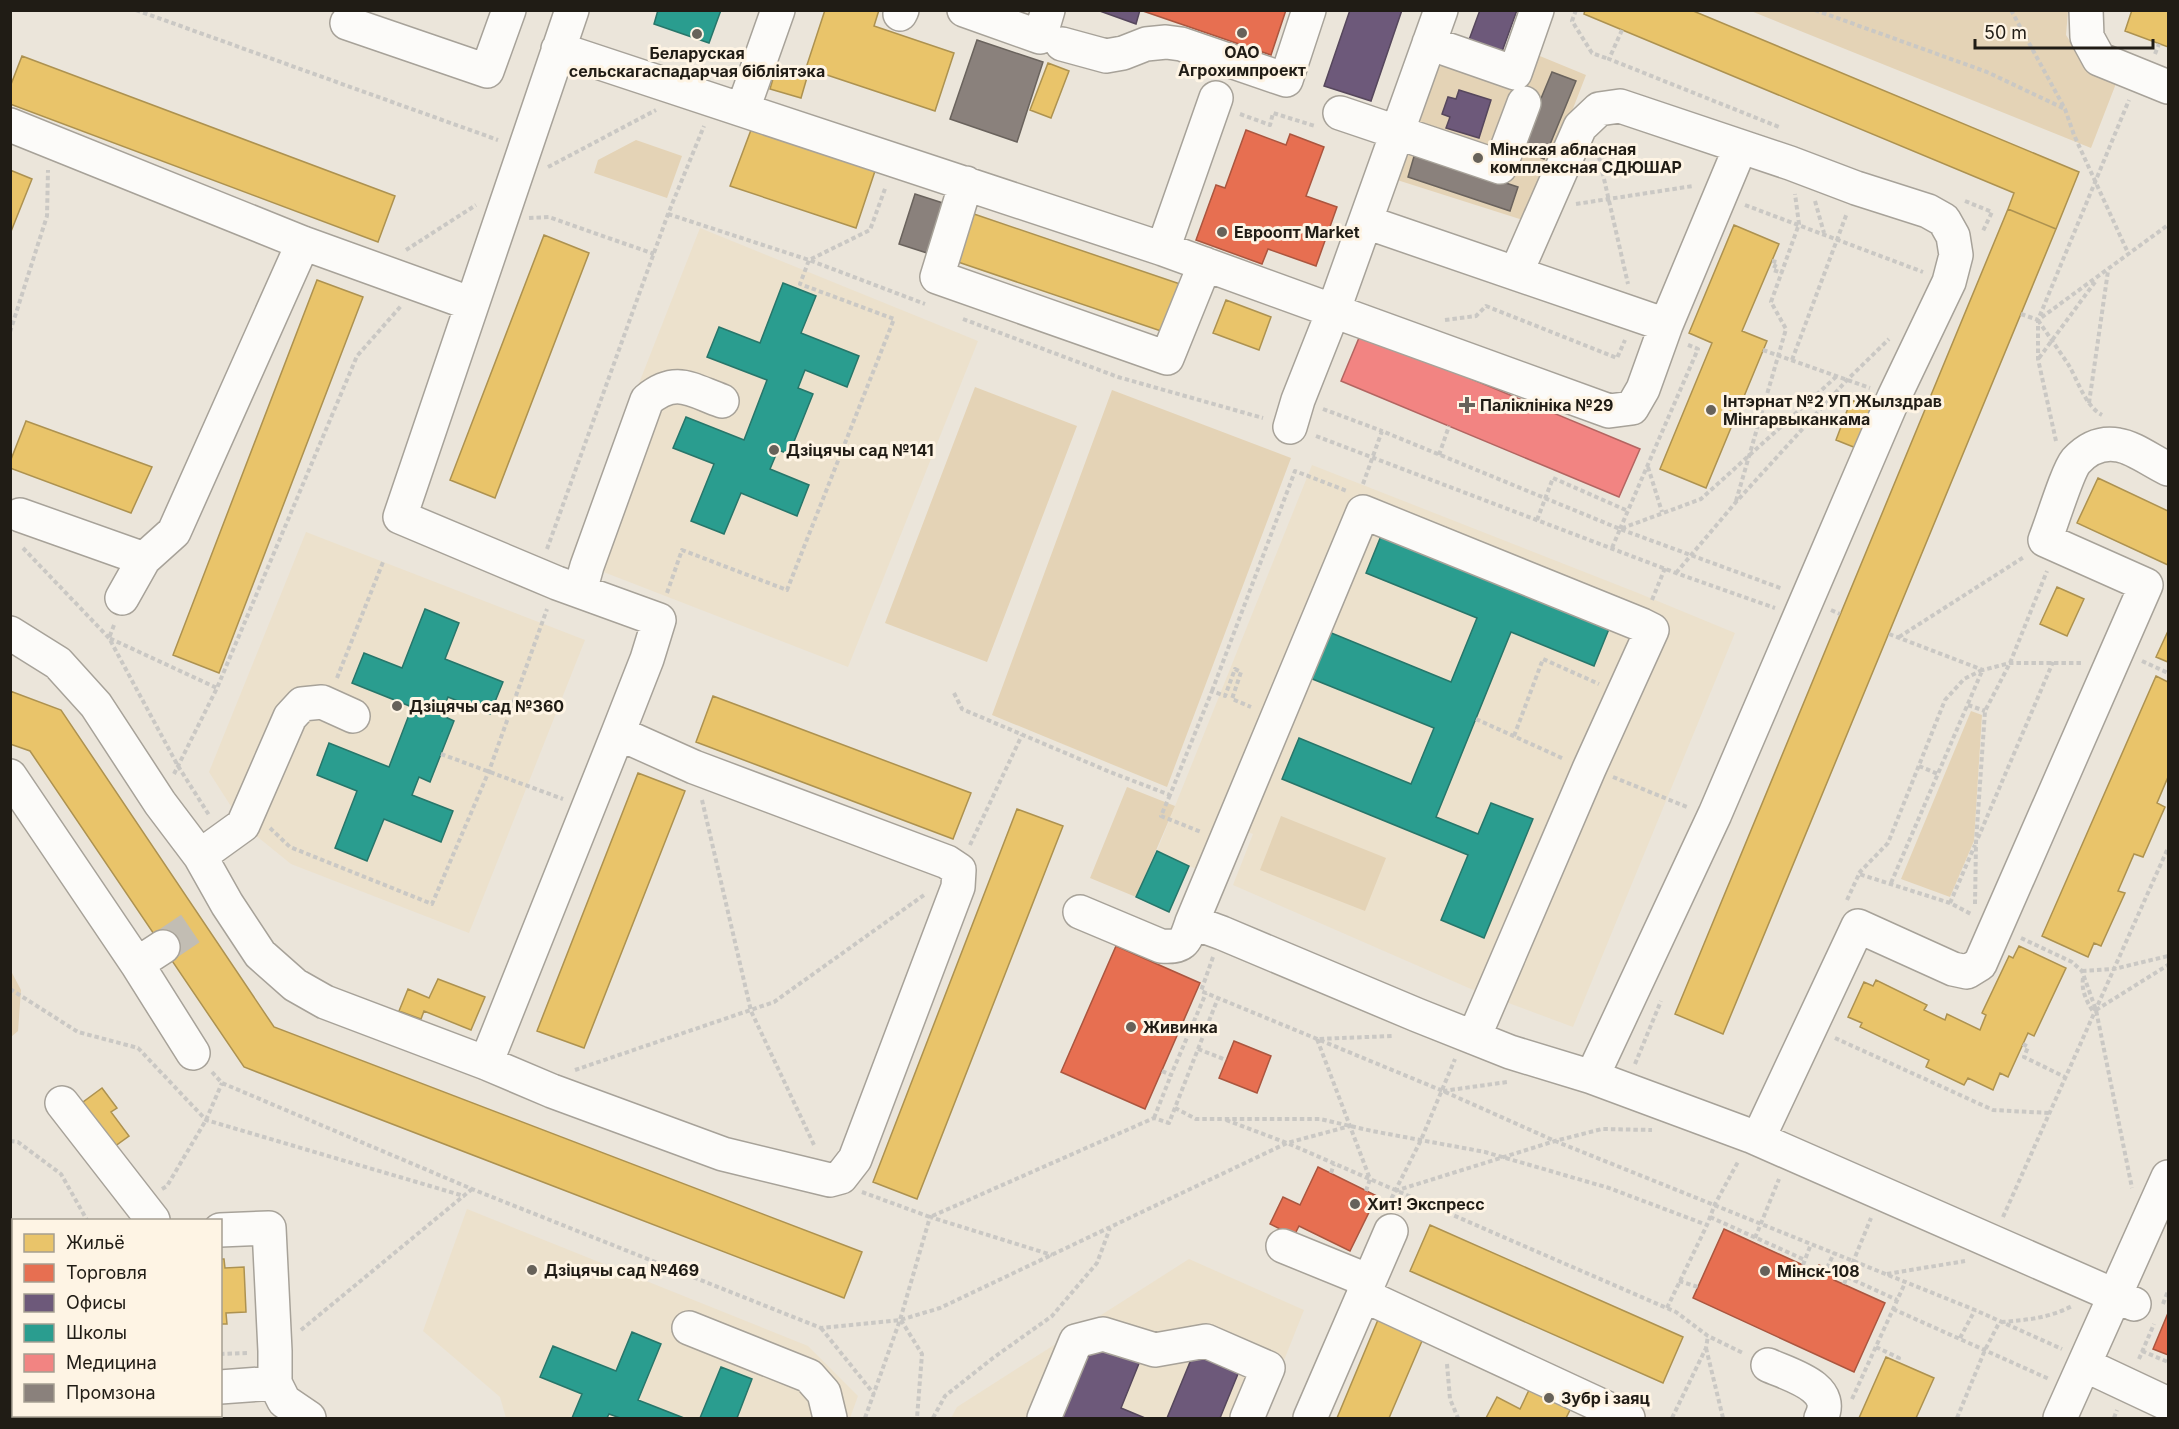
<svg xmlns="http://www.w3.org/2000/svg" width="2179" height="1429" font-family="Inter,sans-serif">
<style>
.built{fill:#ece1cc}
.green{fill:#e4d3b6}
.homes{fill:#e9c46a;stroke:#ad9250;stroke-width:1.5}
.shops{fill:#e76f51;stroke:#ab563f;stroke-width:1.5}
.offices{fill:#6d597a;stroke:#56475c;stroke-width:1.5}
.schools{fill:#2a9d8f;stroke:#27766a;stroke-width:1.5}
.health{fill:#f28482;stroke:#b36561;stroke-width:1.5}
.industry{fill:#8a817c;stroke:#6a635d;stroke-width:1.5}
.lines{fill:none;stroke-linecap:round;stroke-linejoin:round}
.minor-tunnel{stroke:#c2bdb3;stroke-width:33;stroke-dasharray:33 16;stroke-linecap:butt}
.minor-casing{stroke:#a7a299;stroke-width:36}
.path{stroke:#cac8c4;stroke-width:4;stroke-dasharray:4.5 3;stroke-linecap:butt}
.minor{stroke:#fcfbf9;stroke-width:33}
.poi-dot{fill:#67625a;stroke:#fef4e4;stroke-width:2}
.labels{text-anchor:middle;stroke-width:6;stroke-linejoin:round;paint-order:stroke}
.poi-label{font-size:16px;font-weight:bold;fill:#201c15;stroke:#fef4e4;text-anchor:start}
</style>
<rect width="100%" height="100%" fill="#ebe5da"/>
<path class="built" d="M700,228L978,341L848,667L570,559Z
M1312,465L1638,593L1735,633L1573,1027L1471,989L1233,885L1253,834L1216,819L1196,869L1157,851Z
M306,532L585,640L469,933L291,864L243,825L209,772Z
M467,1209L808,1346L858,1396L850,1418H506L500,1397L423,1331Z
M1189,1259L1304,1310L1261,1418H951L957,1407Z"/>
<path class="green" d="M1751,11H2068L2066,35L2084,64L2117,81L2091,148Z
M1535,54L1586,75L1529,222L1394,179L1436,63L1521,92Z
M636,140L682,156L667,198L594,173L598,160Z
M975,387L1077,426L987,662L885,623Z
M1112,390L1291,458L1167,787L992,715Z
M1971,711L1982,715L1974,841L1950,897L1901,879Z
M1127,787L1175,806L1136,897L1090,878Z
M1281,816L1386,858L1365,911L1260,870Z
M11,971L21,990L18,1031L11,1037Z"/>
<path class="homes" d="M825,10H879L874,26L954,53L935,111L806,68Z
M1585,10H1691L2079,172L2056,229L2008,209L2014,193L1584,14Z
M2132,10H2168V47L2125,31Z
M22,56L395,196L378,242L10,104V87Z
M1048,63L1069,71L1051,118L1030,110Z
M777,65L808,74L801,98L770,89Z
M751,130L875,171L856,228L730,186Z
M10,170L32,179L10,234Z
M2008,209L2056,229L1723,1034L1675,1014Z
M974,214L1180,284L1164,332L958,262Z
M1734,225L1779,244L1742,331L1767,341L1706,488L1660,469L1712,343L1689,333Z
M544,235L589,253L495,498L450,480Z
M317,280L363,297L219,673L173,655Z
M1226,300L1271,317L1259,350L1213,333Z
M1851,400L1877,410L1861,450L1836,440Z
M26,421L152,467L131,513L10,468V462Z
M2098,478L2168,511V565L2077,523Z
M2057,587L2084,599L2067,636L2040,624Z
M2168,631V662L2156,657Z
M2156,676L2168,682V777L2157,803L2165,807L2143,857L2134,854L2118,891L2125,893L2101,946L2094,943L2088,957L2042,936Z
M10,691L61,710L274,1027L862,1252L844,1298L244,1067L30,751L10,744Z
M713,696L971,793L953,839L696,742Z
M638,773L685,791L584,1048L537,1031Z
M1017,809L1063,826L917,1199L873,1182Z
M2019,946L2066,968L2034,1036L2028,1033L2008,1077L2000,1073L1993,1090L1968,1078L1964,1085L1926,1067L1929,1060L1860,1027L1862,1023L1848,1017L1864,982L1873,986L1876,980L1927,1005L1924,1010L1945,1020L1947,1014L1980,1030L1986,1015L1982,1013L2009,956L2013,958Z
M438,979L485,997L471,1030L424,1011L421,1019L399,1011L408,989L429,998Z
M102,1088L117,1108L111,1112L129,1136L107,1152L75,1108Z
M1430,1225L1683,1337L1663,1383L1410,1271Z
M220,1259H224L225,1268L244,1267L246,1312L226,1313L227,1324H220Z
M1380,1315L1425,1334L1389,1418H1337Z
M1886,1357L1934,1378L1916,1418H1859Z
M1530,1388L1571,1408L1566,1418H1486L1497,1397L1520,1409Z"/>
<path class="shops" d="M1140,10H1286L1271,55Z
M1246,130L1286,145L1290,134L1324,147L1306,196L1337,207L1316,266L1268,249L1262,264L1196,240L1216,185L1225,188Z
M1116,946L1200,983L1145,1109L1061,1072Z
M1234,1041L1271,1056L1257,1093L1219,1078Z
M1318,1167L1377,1196L1350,1251L1299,1226L1294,1236L1270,1224L1283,1197L1300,1205Z
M1724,1229L1816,1271L1819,1265L1837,1273L1834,1280L1885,1303L1854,1372L1693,1298Z
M2168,1313V1355L2153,1349Z"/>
<path class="offices" d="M1097,10H1140L1136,24Z
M1350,10H1402L1371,101L1324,86Z
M1480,10H1517L1499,60L1466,48Z
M1459,90L1491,100L1479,138L1446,128L1450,117L1442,114L1448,97L1456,99Z
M1093,1342L1140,1361L1121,1408L1145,1418H1061Z
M1195,1350L1240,1369L1220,1418H1167Z"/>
<path class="schools" d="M658,10H721L709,43L654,24Z
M783,283L816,296L801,333L859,356L847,387L805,370L798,388L813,394L789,454L778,450L770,469L809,485L797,516L741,493L724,534L691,521L714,464L673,448L686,417L744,440L767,380L707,357L719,327L760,343Z
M1383,531L1611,624L1594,666L1511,632L1436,817L1478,834L1491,803L1533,819L1484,938L1441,920L1468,855L1282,779L1299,738L1411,784L1434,728L1310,678L1329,632L1451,682L1477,618L1366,573Z
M425,609L459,623L445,659L503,682L490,714L448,697L441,715L454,721L430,782L419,777L412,795L453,811L441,842L384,819L367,861L335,848L357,791L317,775L329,743L389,767L412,707L352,683L364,653L402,668Z
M1157,851L1189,866L1169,912L1136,897Z
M632,1332L661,1344L638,1400L684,1418H620L609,1414L607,1418H572L582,1394L540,1377L553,1346L616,1371Z
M721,1367L752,1379L737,1418H700Z"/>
<path class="health" d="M1361,333L1640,449L1619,497L1341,381Z"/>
<path class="industry" d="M977,40L1043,62L1017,142L950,119Z
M1552,72L1576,81L1544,159L1520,149Z
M1415,153L1518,187L1510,211L1408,177Z
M915,194L943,203L927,253L899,244Z"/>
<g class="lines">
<path class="minor-tunnel" d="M163,947L203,920"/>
<g class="minor-casing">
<path id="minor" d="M964,10L1040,37L1048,10
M2086,10L2087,37L2099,59L2168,87
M900,14L902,10
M347,23L487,71L509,10
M1429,43L1515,73L1537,10
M1062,44L1106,56L1123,53L1146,44L1166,42L1181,44L1286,80L1309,10
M558,49L1163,249L1609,411L1632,408L1643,389L1666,325L1740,148
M743,109L778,10
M1340,113L1500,167L1524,103
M10,125L303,243L472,304
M966,183L937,277L1167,358L1205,264
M1366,222L1666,325
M1163,249L1216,98
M1516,273L1580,127L1599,109L1620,106L1790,163L1856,188L1928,211L1944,220L1953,236L1956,255L1949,282L1894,397L1715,814L1592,1077
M1290,427L1298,400L1334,309L1441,10
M20,515L144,559
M580,591L587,566L647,400C676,376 691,390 722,401
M122,598L144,559L174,532L303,243
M10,633L58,663L96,705L160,803L200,856L227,904L260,954L295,985L325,1002L486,1063L552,1091L723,1154L830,1180L841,1177L855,1159L958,887L959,870L947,862L694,767L618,733
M10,776L137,964L193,1053
M200,856L243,825L290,717L302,704L322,702L353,716
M1080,912L1161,946C1184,948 1185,942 1192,922L1222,933L1417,1015L1510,1052L1592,1077L1751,1136L2134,1304
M1192,922L1363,512L1642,625L1652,630L1589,769L1474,1037
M137,964L163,947
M486,1063L618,733L647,659L659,620L557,583L400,517L572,10
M62,1103L153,1220
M1758,1139L1858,926L1953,969L1967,972L1980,964L2146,585L2045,540C2052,523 2067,472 2076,461C2087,449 2101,442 2118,445C2133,447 2153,462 2168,469
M220,1230L269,1228L275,1351V1383L284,1401L309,1418
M1283,1246L1369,1281
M1363,1295L1628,1418
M689,1328L809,1376L824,1393L830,1418
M1768,1365C1790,1375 1837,1387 1821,1418
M2085,1365L2168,1404
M10,1380L14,1383
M220,1387L275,1383
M44,1416L47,1418
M1044,1418L1076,1341L1103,1334L1155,1350L1206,1341L1268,1368L1247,1418
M1310,1418L1391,1231
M2060,1418L2168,1177"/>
</g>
<path class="path" d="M136,10L498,140
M1576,10L1572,21L1592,53L1609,59
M1815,10L1987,72L2065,109
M2011,10L2065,109L2074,135L2129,255
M1622,30L1609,59L1779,127
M2155,54L2159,44
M1240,114L1270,125L1273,113L1315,126
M1599,157L1628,284
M548,167L656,110
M1815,201L1824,233
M1965,201L1992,212L1982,233
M1576,204L1693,186
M1745,205L1923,272
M668,214L809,260L925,304
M529,218L549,217L654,254
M406,250L476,205
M1772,261L1777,262L1773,270L1782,273
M2021,314L2038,320L2168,225
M963,319L1118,377L1263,418
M1445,320L1476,316L1486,306L1617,358L1625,340
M2038,320C2048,335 2058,349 2068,364C2078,380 2085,406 2102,415
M10,332L47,216L48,170
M1763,350L1870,388
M2039,358L2095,282
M1792,360L1847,213
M2089,403L2108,271
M1323,409L1382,431
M1316,436L1676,573L1775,608
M2056,441L2038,359V320L2129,100
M1439,455L1449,426
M1648,467L1662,512
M1363,484L1382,431L1620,529L1783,589
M1736,501L1786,329L1771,302L1799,224L1795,194
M1537,520L1553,478L1628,511
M1620,529L1698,349L1686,344
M23,548L109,638L178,766L209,815
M1612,548L1620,529L1701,499L1837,376
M547,549L668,214L704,126
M1676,573L1736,502L1847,380L1889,339
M667,593L682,550L787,590L894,319L800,284L809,260L870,230L886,186
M1652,600L1665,568
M1831,610L1840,614
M114,625L109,638L217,688
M1889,634L1983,670L2010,663H2083
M1899,637L2024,557
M2142,661L2168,673
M337,678L383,562
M1212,691L1295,471L1347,491
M954,693L962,709L1110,772L1170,795L1212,691L1225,696L1235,669L1241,672L1232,699L1251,707
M1968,705L1985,711
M1476,719L1564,759
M1514,736L1543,659L1599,684
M441,754L563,799
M1919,766L1938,774
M174,774L217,688L357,356L401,306
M1613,777L1687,807
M1170,795L1161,816L1201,832
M702,800L751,1011L815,1147
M270,828L290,847L432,904L489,771L547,609
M1978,838L2053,662
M970,845L1022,735
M1859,873L1888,843L1945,700L1964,679L1982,670
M1891,883L1982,671
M1847,900L1859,874L1950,903L1971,914
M1950,903L1975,845
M1975,904L1976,842L1985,711L2010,663L2047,571
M2021,938L2072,962L2082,971L2096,1010L2132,1188
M1213,957L1201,991L1443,1091L1555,1141L1975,1310L2062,1349
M2082,971L2114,969L2168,956
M2083,978C2081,991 2087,1002 2094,1013
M10,989L78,1032L138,1048L206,1120L464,1196
M2096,1010L2168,965
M1835,1038L1993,1110L2049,1113
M2023,1044L2028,1047L2024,1057L2065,1077
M1198,1049L1226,1060
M1635,1064L1661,1001
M575,1070L774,1002L924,895
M1162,1071L1171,1075L1206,993
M212,1072L222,1083L472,1189L821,1328L900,1320L940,1308L1287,1143L1350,1126
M1443,1091L1507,1082
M1175,1108L1196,1119H1320L1372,1131L1485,1152L1609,1188L1707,1225L1715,1204L1739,1160
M1154,1118L1171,1075
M1226,1120L1287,1143L1676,1312L1708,1336L1743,1353
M10,1141L18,1142L61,1174L87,1220
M1331,1173L1334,1164
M162,1189L167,1186L206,1120L222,1083
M1366,1191L1370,1179L1317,1039L1393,1036
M1395,1191L1555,1141L1602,1129L1652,1130
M862,1192L930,1217L1154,1118L1169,1123L1218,998
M1388,1205L1421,1140L1455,1059
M1710,1217L1805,1260
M2003,1217L2168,848
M1755,1238L1779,1179
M1803,1265L1811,1244
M1827,1268L1834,1253
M1887,1274L1965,1261
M1847,1277L1897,1300
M1679,1281L1698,1287
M1844,1284L1871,1218
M2163,1304L2168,1291
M1667,1308L1707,1225
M1893,1309L2049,1379
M901,1320L922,1354L917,1418
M2001,1322C2027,1320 2049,1318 2072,1306
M821,1328L874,1394
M301,1330L472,1189
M1960,1338L1975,1310
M1876,1347L1899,1358L1897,1362
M1706,1348L1723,1418
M2142,1351L2168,1362
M220,1354L247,1353
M2139,1359L2154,1324
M1447,1364L1450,1399L1458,1418
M1852,1399L1905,1283
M164,1418L165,1416
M865,1418L900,1320L930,1217L1052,1255
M933,1418L945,1396L993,1358L1052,1316L1097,1263L1110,1228
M1672,1418L1706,1348L1708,1336
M1957,1418L1985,1350L1999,1323
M2114,1418L2117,1410"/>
<use href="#minor" class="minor"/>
</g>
<g class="poi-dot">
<circle cx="1242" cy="33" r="6"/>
<circle cx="697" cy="34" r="6"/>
<circle cx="1478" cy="158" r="6"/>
<circle cx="1222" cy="232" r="6"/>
<path d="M1464 396h6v6h6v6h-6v6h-6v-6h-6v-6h6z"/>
<circle cx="1711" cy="410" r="6"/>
<circle cx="774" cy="450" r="6"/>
<circle cx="397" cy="706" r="6"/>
<circle cx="1131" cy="1027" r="6"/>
<circle cx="1355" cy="1204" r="6"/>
<circle cx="532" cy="1270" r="6"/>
<circle cx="1765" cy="1271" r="6"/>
<circle cx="1549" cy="1398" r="6"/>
</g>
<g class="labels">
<g class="poi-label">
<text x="1242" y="58" text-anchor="middle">ОАО<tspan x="1242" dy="18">Агрохимпроект</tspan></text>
<text x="697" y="59" text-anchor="middle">Беларуская<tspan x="697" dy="18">сельскагаспадарчая бібліятэка</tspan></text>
<text x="1490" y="155">Мінская абласная<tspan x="1490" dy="18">комплексная СДЮШАР</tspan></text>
<text x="1234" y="238">Евроопт Market</text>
<text x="1723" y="407">Інтэрнат №2 УП Жылздрав<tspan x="1723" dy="18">Мінгарвыканкама</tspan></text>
<text x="1480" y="411">Паліклініка №29</text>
<text x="786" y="456">Дзіцячы сад №141</text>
<text x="409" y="712">Дзіцячы сад №360</text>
<text x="1143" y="1033">Живинка</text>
<text x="1367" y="1210">Хит! Экспресс</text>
<text x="544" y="1276">Дзіцячы сад №469</text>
<text x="1777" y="1277">Мінск-108</text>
<text x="1561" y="1404">Зубр і заяц</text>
</g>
</g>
<rect width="2179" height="1429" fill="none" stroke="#201c15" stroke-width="24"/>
<rect x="12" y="1219" width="210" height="198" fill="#fef4e4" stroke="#a59e91" stroke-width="1.5"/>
<rect x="24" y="1234" width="30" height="18" fill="#e9c46a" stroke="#a59e91" stroke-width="1.5"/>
<text x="66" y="1249" font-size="18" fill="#201c15">Жильё</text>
<rect x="24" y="1264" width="30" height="18" fill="#e76f51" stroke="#a59e91" stroke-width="1.5"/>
<text x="66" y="1279" font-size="18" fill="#201c15">Торговля</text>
<rect x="24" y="1294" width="30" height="18" fill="#6d597a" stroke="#a59e91" stroke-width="1.5"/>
<text x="66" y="1309" font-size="18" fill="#201c15">Офисы</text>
<rect x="24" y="1324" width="30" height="18" fill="#2a9d8f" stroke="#a59e91" stroke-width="1.5"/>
<text x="66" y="1339" font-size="18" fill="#201c15">Школы</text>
<rect x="24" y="1354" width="30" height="18" fill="#f28482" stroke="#a59e91" stroke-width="1.5"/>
<text x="66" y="1369" font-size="18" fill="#201c15">Медицина</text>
<rect x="24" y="1384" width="30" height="18" fill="#8a817c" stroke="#a59e91" stroke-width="1.5"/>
<text x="66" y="1399" font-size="18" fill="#201c15">Промзона</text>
<path d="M1975 39v9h178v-9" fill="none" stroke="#201c15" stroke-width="3"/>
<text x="1984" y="39" font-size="18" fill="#201c15" stroke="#fef4e4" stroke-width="4.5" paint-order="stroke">50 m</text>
</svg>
